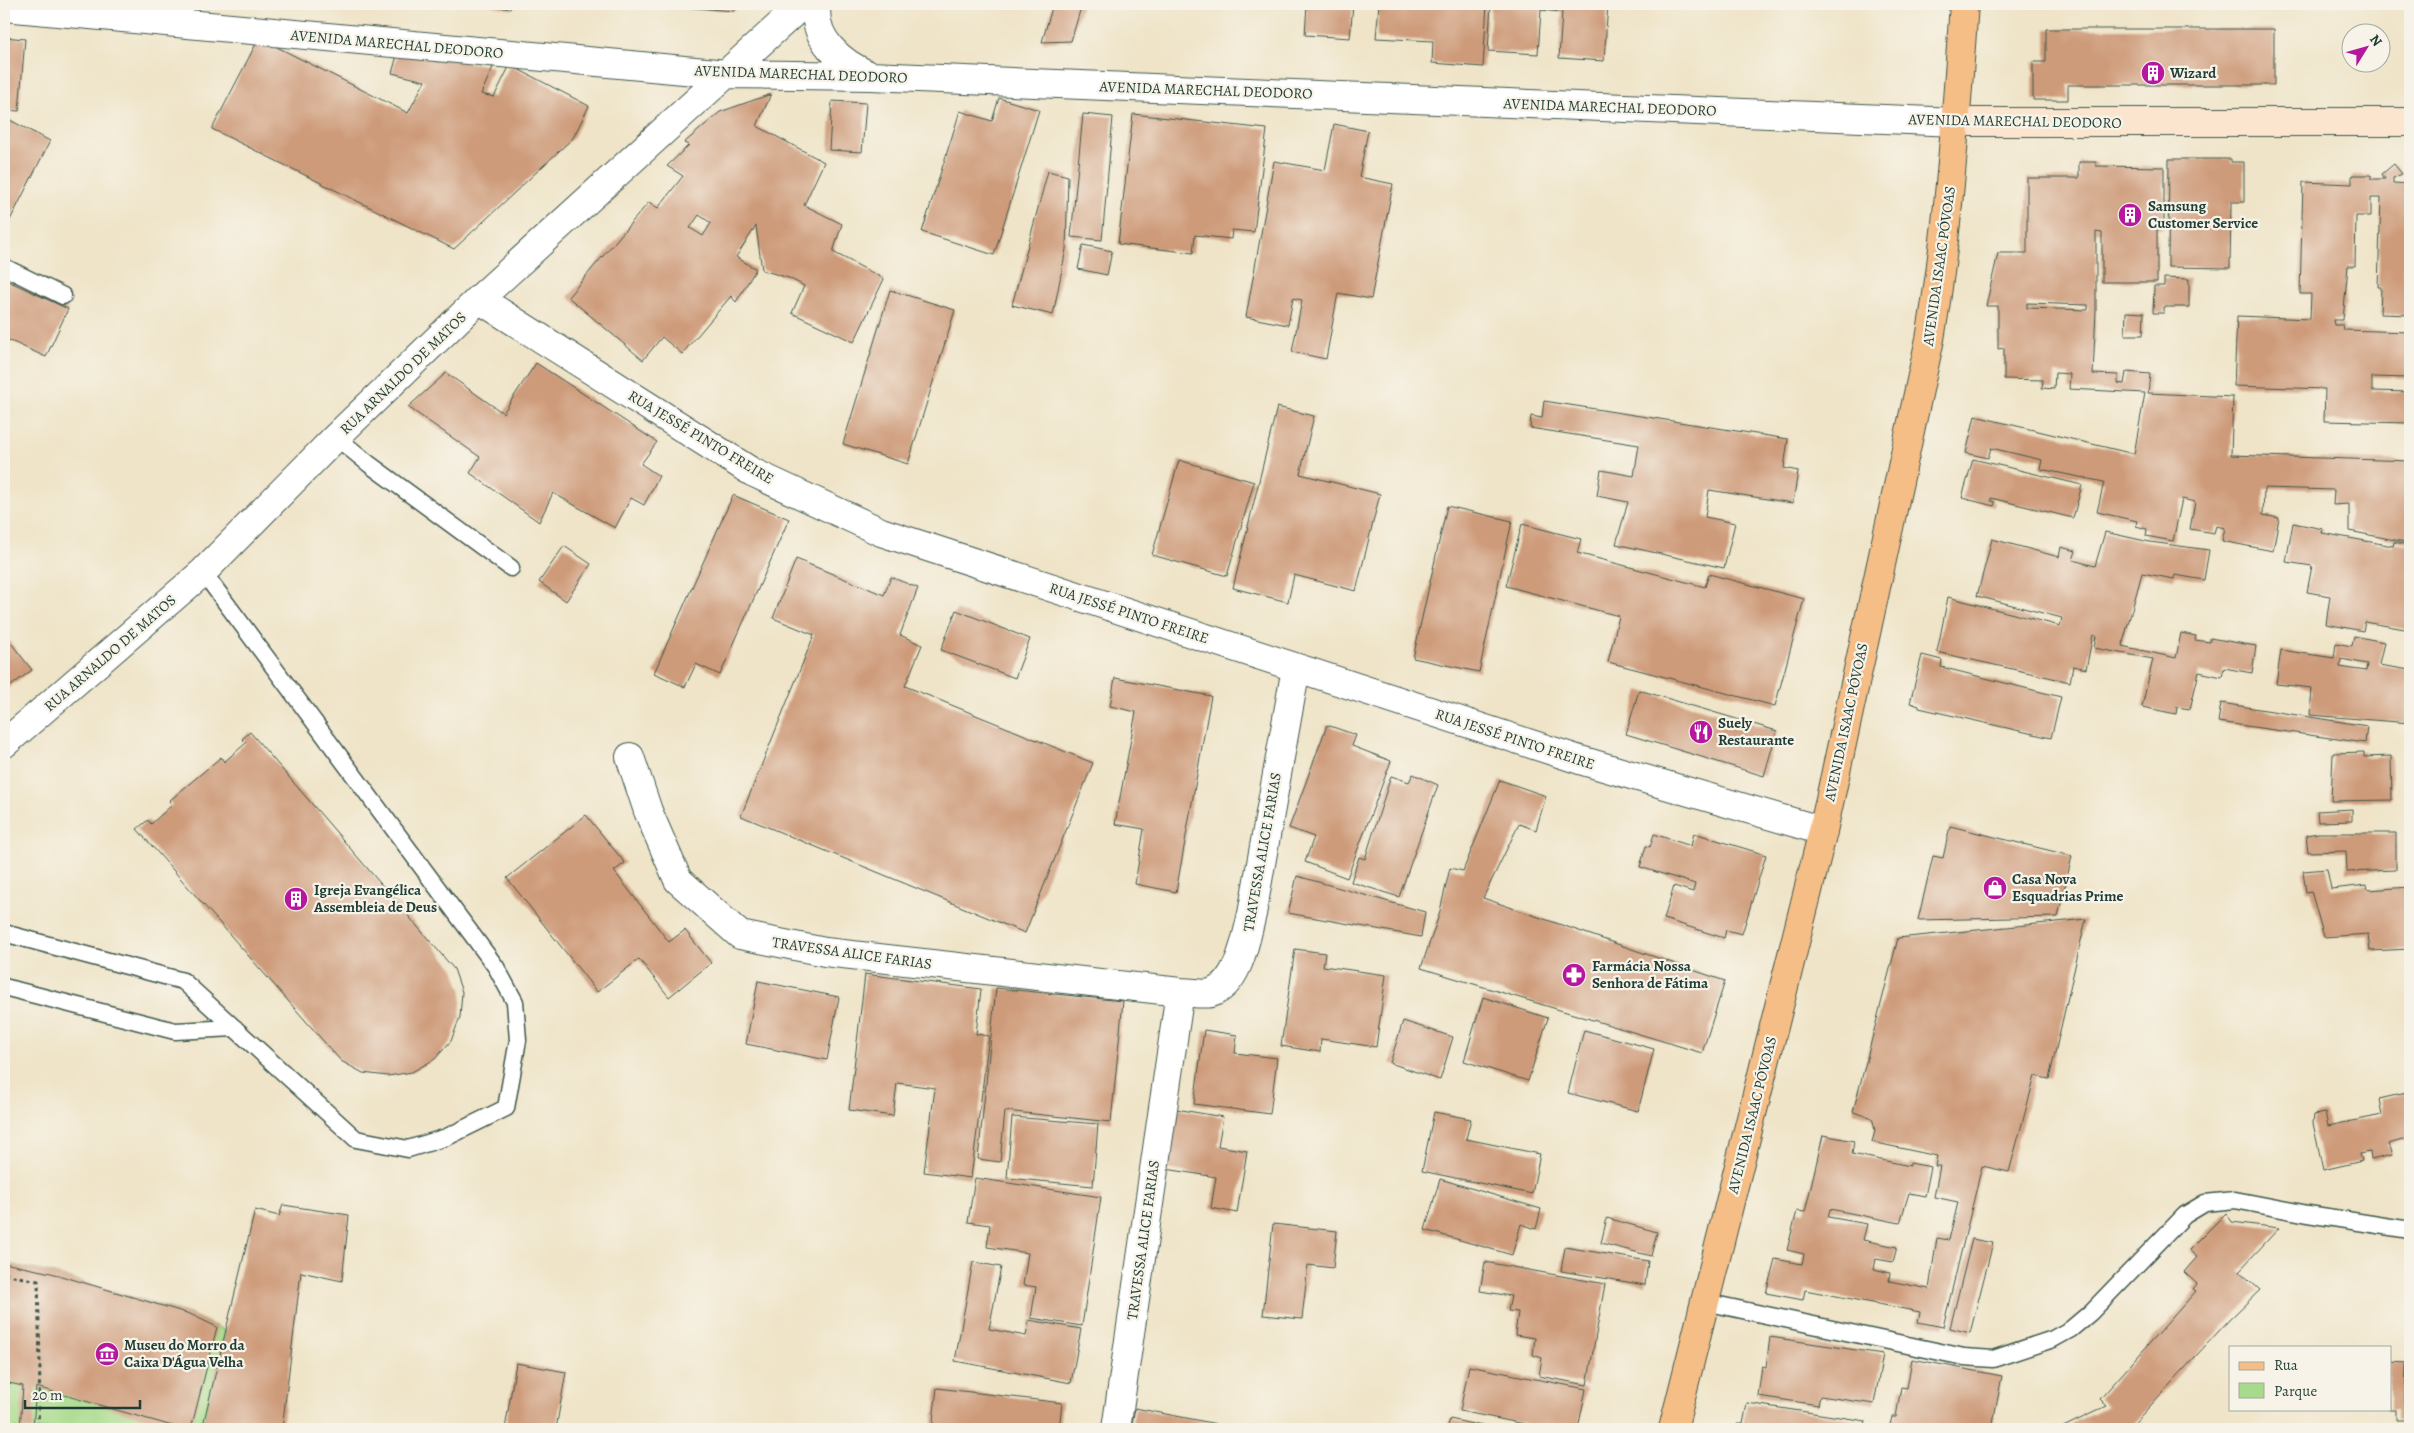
<svg xmlns="http://www.w3.org/2000/svg" width="2414" height="1433" font-family="Alegreya,serif">
<style>
.green{fill:#a7da8a;stroke:#638c5f}
.building{fill:#ce9b7a;fill-rule:evenodd}
.lines{fill:none;stroke-linecap:round;stroke-linejoin:round}
.service-casing{stroke:#3e564a;stroke-width:19}
.minor-casing{stroke:#3e564a;stroke-width:30}
.secondary-casing{stroke:#3e564a;stroke-width:30}
.primary-casing{stroke:#3e564a;stroke-width:30}
.path{stroke:#3e564a;stroke-width:3;stroke-dasharray:4 4;stroke-linecap:butt}
.service{stroke:#fff;stroke-width:16}
.minor{stroke:#fff;stroke-width:28}
.secondary{stroke:#fbe5cf;stroke-width:28}
.primary{stroke:#f6be87;stroke-width:28}
.labels{text-anchor:middle;stroke-width:4.5;stroke-linejoin:round;paint-order:stroke}
.street-label{font-size:15px;fill:#1f3d34;stroke:#f7f3e8}
.poi-label{font-size:15px;font-weight:bold;fill:#1f3d34;stroke:#f7f3e8;text-anchor:start}
</style>
<rect width="100%" height="100%" fill="#f7f3e8"/>
<filter id="ink" filterUnits="userSpaceOnUse"><feTurbulence type="fractalNoise" baseFrequency=".02" numOctaves="2"/><feDisplacementMap in="SourceGraphic" scale="10" xChannelSelector="R" yChannelSelector="G"/><feConvolveMatrix kernelMatrix="1 2 1 2 8 2 1 2 1" color-interpolation-filters="sRGB"/></filter>
<filter id="wash" filterUnits="userSpaceOnUse"><feTurbulence type="fractalNoise" baseFrequency=".0096" numOctaves="4" result="noise"/><feDisplacementMap in="SourceGraphic" scale="20" xChannelSelector="R" yChannelSelector="G"/><feGaussianBlur stdDeviation="1.12" result="paint"/><feColorMatrix in="noise" values="0 0 0 0 0 0 0 0 0 0 0 0 0 0 0 0 0 1.4 0 .05"/><feComposite in="paint" operator="in"/></filter>
<g filter="url(#wash)">
<rect width="100%" height="100%" fill="#efe4c8"/>
<path class="green" d="M4,1263L51,1273L190,1314L226,1331L202,1429H4Z"/>
<g id="blocks">
<path class="building" d="M485,4H511L510,9Z
M641,4H742L734,11Z
M1053,4H1082L1071,41L1042,42Z
M1307,4H1353L1350,38L1305,35Z
M1379,4H1487L1483,67L1432,63L1433,41L1376,38Z
M1491,4H1608L1604,61L1559,58L1562,12L1541,10L1538,54L1488,51Z
M2046,29H2274V85H2068V100H2033V62H2046Z
M4,37L25,39L19,111L4,110Z
M259,38L408,113L425,81L392,73L399,49L493,67L481,94L494,97L510,65L589,106L573,138L454,249L212,129Z
M771,94L757,126L824,162L804,205L842,224L833,252L884,279L854,342L792,313L804,286L789,278L762,270L756,226L736,257L756,269L736,302L731,296L682,354L662,337L643,360L568,297L649,202L658,208L683,176L667,166L689,145L684,143L720,112ZM699,215L711,223L703,236L690,228Z
M999,98L1039,110L994,255L922,232L960,111L992,121Z
M832,101L866,103L862,152L829,150Z
M1083,114L1113,117L1102,240L1071,237Z
M1133,114L1267,129L1254,232L1232,230L1231,239L1195,235L1193,253L1118,244Z
M4,117L50,141L6,228L4,227Z
M1334,124L1368,131L1359,177L1393,184L1371,299L1338,293L1326,359L1292,352L1302,300L1293,298L1288,325L1246,317L1274,161L1325,170Z
M2169,159H2231V162H2244V202H2231L2230,268L2168,267Z
M2079,162H2096V166L2164,167V229H2157V282H2102V233L2096,232V311L2093,374L2118,375V383L2124,384L2126,372L2150,374L2148,393L2233,397L2231,455L2410,461V543L2349,531V504L2333,505L2334,490L2264,488L2263,515L2279,518L2273,551L2222,541L2225,528L2216,526L2214,533L2190,529L2195,502L2182,499L2173,541L2146,536L2147,529L2136,526L2137,521L2097,512L2104,482L2040,469L2042,460L1991,448L1988,458L1966,453L1975,416L2134,454L2145,393L2069,389L2070,374L2055,373L2054,389L2042,388L2043,380L2004,379V348L1998,349V306H1986L1998,253H2027V178H2079ZM2027,303L2088,305V310L2027,308Z
M2394,164L2402,174L2393,178V183L2410,184V315L2380,314L2381,287H2378L2381,198H2371V216H2356L2355,266H2348L2343,320H2333L2334,325H2343L2344,330L2410,332V378L2372,377V391L2410,392V423L2324,421L2325,389L2234,386L2237,316L2310,319L2311,294H2300L2303,182L2352,184V175H2371V179H2385L2382,174Z
M1048,171L1068,176L1066,249L1053,315L1012,305Z
M1083,245L1112,251L1107,275L1078,269Z
M2164,278L2189,279V307H2164V313H2153L2154,286H2164Z
M4,279L68,309L46,357L4,338Z
M890,290L955,310L908,464L843,444Z
M2126,312L2144,313L2143,335H2125Z
M536,363L657,442L641,464L659,476L644,505L631,498L615,528L553,493L539,522L470,473L480,457L408,407L446,373L503,413Z
M1544,401L1788,439L1784,468L1798,471L1793,503L1709,490L1705,517L1735,523L1724,568L1616,544L1628,502L1597,496L1601,470L1634,476L1639,445L1530,428L1531,416L1542,418Z
M1277,407L1314,416L1300,474L1380,494L1356,591L1294,575L1288,602L1233,588Z
M1973,459L2082,485L2073,518L1991,498V501L1995,502L1994,506L1962,498Z
M1179,460L1254,482L1227,576L1152,555Z
M733,495L789,519L720,675L696,664L685,687L654,673Z
M1447,506L1512,521L1479,672L1413,658Z
M2293,523L2323,529L2322,533L2393,546L2394,542L2410,545V630L2365,622L2363,631L2326,624L2330,596L2307,592L2312,566L2286,562Z
M1522,524L1581,539L1577,553L1705,587L1709,574L1804,599L1775,706L1608,662L1619,616L1506,586Z
M2105,532L2150,542L2209,550L2204,580L2175,575L2174,579L2142,573L2122,646L2176,658L2181,633L2196,636L2195,640L2210,642V638L2256,646L2252,673L2224,668L2222,677L2199,672L2190,709L2177,707L2176,714L2142,707L2153,659L2094,648L2096,636L2093,635L2086,669L2073,666L2070,682L1937,652L1948,597L2060,626L2062,618L1977,596L1992,539L2059,557L2061,547L2076,551L2073,560L2095,566Z
M564,546L591,564L566,601L539,582Z
M796,559L884,595L891,577L918,588L900,635L922,645L905,686L1093,763L1025,933L741,816L814,635L773,618Z
M956,610L1030,639L1015,678L941,650Z
M4,634L32,670L4,691Z
M2354,636L2384,642L2379,665L2410,670V723L2310,715L2312,688L2276,684L2281,650L2334,658L2336,643L2352,646ZM2341,659L2367,664L2366,671L2340,667Z
M1922,655L1942,660L1941,667L2061,697L2051,738L1919,708V706L1910,703Z
M1115,678L1211,696L1176,892L1135,884L1144,829L1115,824L1136,712L1110,706Z
M1639,690L1777,731L1764,776L1626,734Z
M2221,703L2367,726L2365,743L2218,722Z
M1327,725L1356,735L1352,746L1391,761L1347,878L1305,862L1314,837L1289,828Z
M250,732L454,969L462,992L460,1017L451,1041L435,1059L412,1072L388,1076L363,1073L341,1061L137,829L148,820L151,824L172,805L169,801L221,757L224,762L246,743L242,739Z
M2364,752V757L2391,756L2392,800L2331,801L2333,753Z
M1413,774L1438,785L1399,897L1351,882L1359,857L1365,859L1391,776L1409,782Z
M1500,780L1546,796L1536,830L1519,824L1483,898L1725,981L1702,1053L1421,968L1439,915L1450,868L1463,871Z
M2352,809V821L2318,822L2317,811Z
M586,815L625,863L614,871L669,942L685,930L711,963L669,997L639,959L597,992L507,878Z
M1950,826L2072,856L2058,917L1918,920L1933,856L1943,858Z
M1694,833L1766,855L1742,934L1726,930L1724,938L1664,919L1674,886L1693,892L1695,884L1640,867L1646,846L1650,847L1654,834L1691,846Z
M2318,833H2396V870L2347,872L2346,851L2308,852L2306,835Z
M2327,869L2331,889L2367,885L2368,890L2410,887V949L2370,951L2368,934L2324,937L2311,891L2306,892L2303,871Z
M1297,876L1425,912L1421,937L1288,913Z
M2086,919L2049,1079L2035,1076L2009,1172L1982,1166L1943,1327L1918,1322L1920,1312L1805,1290L1803,1300L1766,1293L1775,1259L1802,1264L1804,1254L1787,1250L1797,1211L1805,1212L1823,1135L1854,1141L1852,1154L1910,1166V1163L1931,1167L1925,1196L1909,1193L1900,1223L1830,1209L1828,1217L1867,1224L1863,1240L1897,1247L1893,1262L1876,1259L1874,1269L1890,1273L1889,1281L1929,1289L1937,1238L1949,1240L1958,1202L1934,1197L1940,1166H1935L1937,1156L1872,1142L1875,1131L1873,1121L1870,1117L1853,1112L1898,938Z
M1295,949L1325,953L1323,966L1386,975L1376,1047L1321,1039L1320,1052L1281,1046Z
M865,974L981,989L976,1034L989,1036L971,1178L924,1172L935,1088L897,1083L893,1116L849,1110Z
M758,981L839,997L827,1060L746,1044Z
M996,988L1123,1001L1111,1122L1005,1111L1000,1162L978,1159Z
M1483,997L1548,1018L1528,1081L1464,1061Z
M1403,1021L1453,1037L1440,1080L1390,1063Z
M1204,1030L1237,1035L1235,1053L1277,1058L1270,1114L1194,1104Z
M1584,1030L1654,1049L1638,1111L1568,1093Z
M2410,1092V1138L2388,1144L2392,1155L2371,1160L2370,1152L2360,1154L2362,1161L2323,1170L2313,1123L2314,1115L2325,1113L2328,1126L2382,1115L2379,1099Z
M1176,1109L1223,1117L1218,1146L1247,1151L1237,1213L1211,1208L1216,1177L1166,1169Z
M1434,1112L1471,1119L1466,1139L1540,1154L1532,1194L1422,1171Z
M1012,1117L1098,1124L1093,1186L1007,1178Z
M975,1178L1101,1197L1082,1326L1031,1318L1036,1287L1023,1285L1028,1253L987,1247L990,1225L968,1222Z
M1440,1179L1541,1209L1536,1229L1521,1224L1512,1255L1425,1230Z
M283,1205L349,1215L342,1281L301,1272L282,1429H202L255,1210L279,1216Z
M2226,1213L2232,1222L2279,1228L2239,1271L2260,1290L2229,1320L2129,1429H2059L2107,1406L2100,1399L2196,1291L2193,1289L2197,1284L2184,1272L2197,1257L2189,1250Z
M1607,1218L1657,1232L1651,1256L1601,1243Z
M1273,1224L1337,1231L1333,1268L1308,1265L1302,1319L1263,1315Z
M1972,1239L1993,1243L1970,1333L1950,1328Z
M1565,1247L1648,1261L1645,1285L1561,1271Z
M973,1262L1001,1267L989,1329L1026,1336L1029,1320L1081,1329L1071,1383L955,1361Z
M1485,1262L1605,1284L1587,1385L1539,1376L1542,1358L1533,1355L1535,1338L1515,1335L1518,1312L1508,1311L1511,1296L1480,1291Z
M4,1263L51,1273L190,1314L217,1327L191,1429H183L36,1387L33,1429H20L23,1386L4,1382Z
M1770,1337L1883,1354L1874,1404L1820,1396L1818,1405L1758,1396L1762,1366L1766,1367Z
M1912,1359L2002,1376L1992,1429H1889L1892,1417H1896L1901,1387L1907,1388Z
M2390,1362L2406,1363L2405,1403H2410V1420H2396V1410H2390Z
M516,1363L566,1372L556,1429H505Z
M1469,1366L1586,1389L1578,1429H1549L1460,1411Z
M937,1388L1062,1403L1059,1429H932Z
M1747,1403L1866,1421L1864,1429H1736L1737,1424H1743Z
M1135,1408L1217,1424L1216,1429H1131Z
M1450,1419L1491,1428V1429H1447Z"/>
</g>
</g>
<g filter="url(#ink)">
<use href="#blocks" fill-opacity="0" stroke="#3e564a" stroke-width="1"/>
<g class="lines">
<g class="service-casing">
<path id="service" d="M4,267L63,296
M336,437L369,464L511,568
M4,933L183,981L356,1139L408,1149L447,1137L506,1108L518,1040L515,1002L496,967L203,572
M4,987L175,1031L235,1028
M1705,1302L1964,1357L1993,1359L2053,1339L2071,1329L2090,1313L2185,1215L2205,1203L2235,1200L2308,1214L2410,1230"/>
</g>
<g class="minor-casing">
<path id="minor" d="M817,4C811,38 841,63 869,75
M4,7L727,74L871,76L1956,122
M479,299L752,472L881,532L1580,760L1823,831
M4,744L203,572L336,437L479,299L803,4
M630,757L648,811L678,880L740,935L825,952L1180,992C1189,992 1202,995 1211,993C1239,984 1246,938 1252,914L1296,668
M1116,1429L1180,992"/>
</g>
<g class="secondary-casing">
<path id="secondary" d="M1956,122H2410"/>
</g>
<g class="primary-casing">
<path id="primary" d="M1673,1429L1823,831L1930,339C1949,228 1956,116 1964,4"/>
</g>
<path class="path" d="M4,1274L38,1281L40,1366L38,1429
M5,1429L8,1382"/>
<use href="#service" class="service"/>
<use href="#minor" class="minor"/>
<use href="#secondary" class="secondary"/>
<use href="#primary" class="primary"/>
</g>
</g>
<defs>
<g id="building-disc" transform="scale(1.25)"><circle r="9.5" fill="#b5179e" stroke="#f7f3e8"/><path d="M-4-6H4V6H1V3H-1V6H-4ZM-2.5-4.3h1.7v1.8h-1.7ZM.8-4.3h1.7v1.8H.8ZM-2.5-1h1.7V.8h-1.7ZM.8-1h1.7V.8H.8Z" fill="#fff"/></g>
<g id="restaurant-disc" transform="scale(1.25)"><circle r="9.5" fill="#b5179e" stroke="#f7f3e8"/><path d="M-5-6h1v4h1v-4h1v4h1v-4h1v5L-1.5 .5V6h-2V.5L-5-1ZM5-6V6H3V1.5H1.5Q1.5-4 5-6Z" fill="#fff"/></g>
<g id="shop-disc" transform="scale(1.25)"><circle r="9.5" fill="#b5179e" stroke="#f7f3e8"/><path d="M-5-2.5h2.3a2.7 3.5 0 0 1 5.4 0H5L5.5 6h-11ZM-1.5-2.5h3a1.5 2.3 0 0 0-3 0Z" fill="#fff"/></g>
<g id="pharmacy-disc" transform="scale(1.25)"><circle r="9.5" fill="#b5179e" stroke="#f7f3e8"/><path d="M-2-6h4v4h4v4h-4v4h-4v-4h-4v-4h4Z" fill="#fff"/></g>
<g id="museum-disc" transform="scale(1.25)"><circle r="9.5" fill="#b5179e" stroke="#f7f3e8"/><path d="M0-6L6-3V-2H-6V-3ZM-5-1h2V3h-2ZM-1-1h2V3h-2ZM3-1h2V3H3ZM-6 4H6V6H-6Z" fill="#fff"/></g>
</defs>
<g fill-rule="evenodd">
<use href="#building-disc" x="2153" y="73"/>
<use href="#building-disc" x="2130" y="215"/>
<use href="#restaurant-disc" x="1701" y="732"/>
<use href="#shop-disc" x="1995" y="888"/>
<use href="#building-disc" x="296" y="899"/>
<use href="#pharmacy-disc" x="1574" y="975"/>
<use href="#museum-disc" x="107" y="1354"/>
</g>
<g class="labels">
<g class="street-label">
<text transform="translate(397 44) rotate(5)" y="5">AVENIDA MARECHAL DEODORO</text>
<text transform="translate(801 74) rotate(2)" y="5">AVENIDA MARECHAL DEODORO</text>
<text transform="translate(1206 90) rotate(2)" y="5">AVENIDA MARECHAL DEODORO</text>
<text transform="translate(1610 107) rotate(2)" y="5">AVENIDA MARECHAL DEODORO</text>
<text transform="translate(2015 121) rotate(1)" y="5">AVENIDA MARECHAL DEODORO</text>
<text transform="translate(1939 266) rotate(-82)" y="5">AVENIDA ISAAC PÓVOAS</text>
<text transform="translate(403 373) rotate(-44)" y="5">RUA ARNALDO DE MATOS</text>
<text transform="translate(701 437) rotate(31)" y="5">RUA JESSÉ PINTO FREIRE</text>
<text transform="translate(1129 613) rotate(18)" y="5">RUA JESSÉ PINTO FREIRE</text>
<text transform="translate(110 653) rotate(-41)" y="5">RUA ARNALDO DE MATOS</text>
<text transform="translate(1846 722) rotate(-78)" y="5">AVENIDA ISAAC PÓVOAS</text>
<text transform="translate(1515 739) rotate(18)" y="5">RUA JESSÉ PINTO FREIRE</text>
<text transform="translate(1262 852) rotate(-80)" y="5">TRAVESSA ALICE FARIAS</text>
<text transform="translate(852 953) rotate(8)" y="5">TRAVESSA ALICE FARIAS</text>
<text transform="translate(1752 1115) rotate(-76)" y="5">AVENIDA ISAAC PÓVOAS</text>
<text transform="translate(1143 1240) rotate(-82)" y="5">TRAVESSA ALICE FARIAS</text>
</g>
<g class="poi-label">
<text x="2170" y="78">Wizard</text>
<text x="2148" y="211">Samsung<tspan x="2148" dy="17">Customer Service</tspan></text>
<text x="1718" y="728">Suely<tspan x="1718" dy="17">Restaurante</tspan></text>
<text x="2012" y="884">Casa Nova<tspan x="2012" dy="17">Esquadrias Prime</tspan></text>
<text x="314" y="895">Igreja Evangélica<tspan x="314" dy="17">Assembleia de Deus</tspan></text>
<text x="1592" y="971">Farmácia Nossa<tspan x="1592" dy="17">Senhora de Fátima</tspan></text>
<text x="124" y="1350">Museu do Morro da<tspan x="124" dy="17">Caixa D'Água Velha</tspan></text>
</g>
</g>
<rect width="2414" height="1433" fill="none" stroke="#f7f3e8" stroke-width="20"/>
<rect x="2229" y="1346" width="162" height="65" fill="#f7f3e8" stroke="#a1aaa0"/>
<rect x="2239" y="1362" width="25" height="8" fill="#f6be87" stroke="#a1aaa0"/>
<text x="2274" y="1370" font-size="15" fill="#1f3d34">Rua</text>
<rect x="2239" y="1383" width="25" height="15" fill="#a7da8a" stroke="#a1aaa0"/>
<text x="2274" y="1396" font-size="15" fill="#1f3d34">Parque</text>
<g transform="translate(2366 48) rotate(53)"><circle r="24" fill="#f7f3e8" stroke="#a1aaa0"/>
<path d="M0-4L9 19L0 12L-9 19Z" fill="#b5179e"/>
<text y="-8" font-size="14" font-weight="bold" text-anchor="middle" fill="#1f3d34">N</text>
</g>
<path d="M25 1400v8h115v-8" fill="none" stroke="#1f3d34" stroke-width="2.5"/>
<text x="32" y="1400" font-size="15" fill="#1f3d34" stroke="#f7f3e8" stroke-width="4" paint-order="stroke">20 m</text>
</svg>
